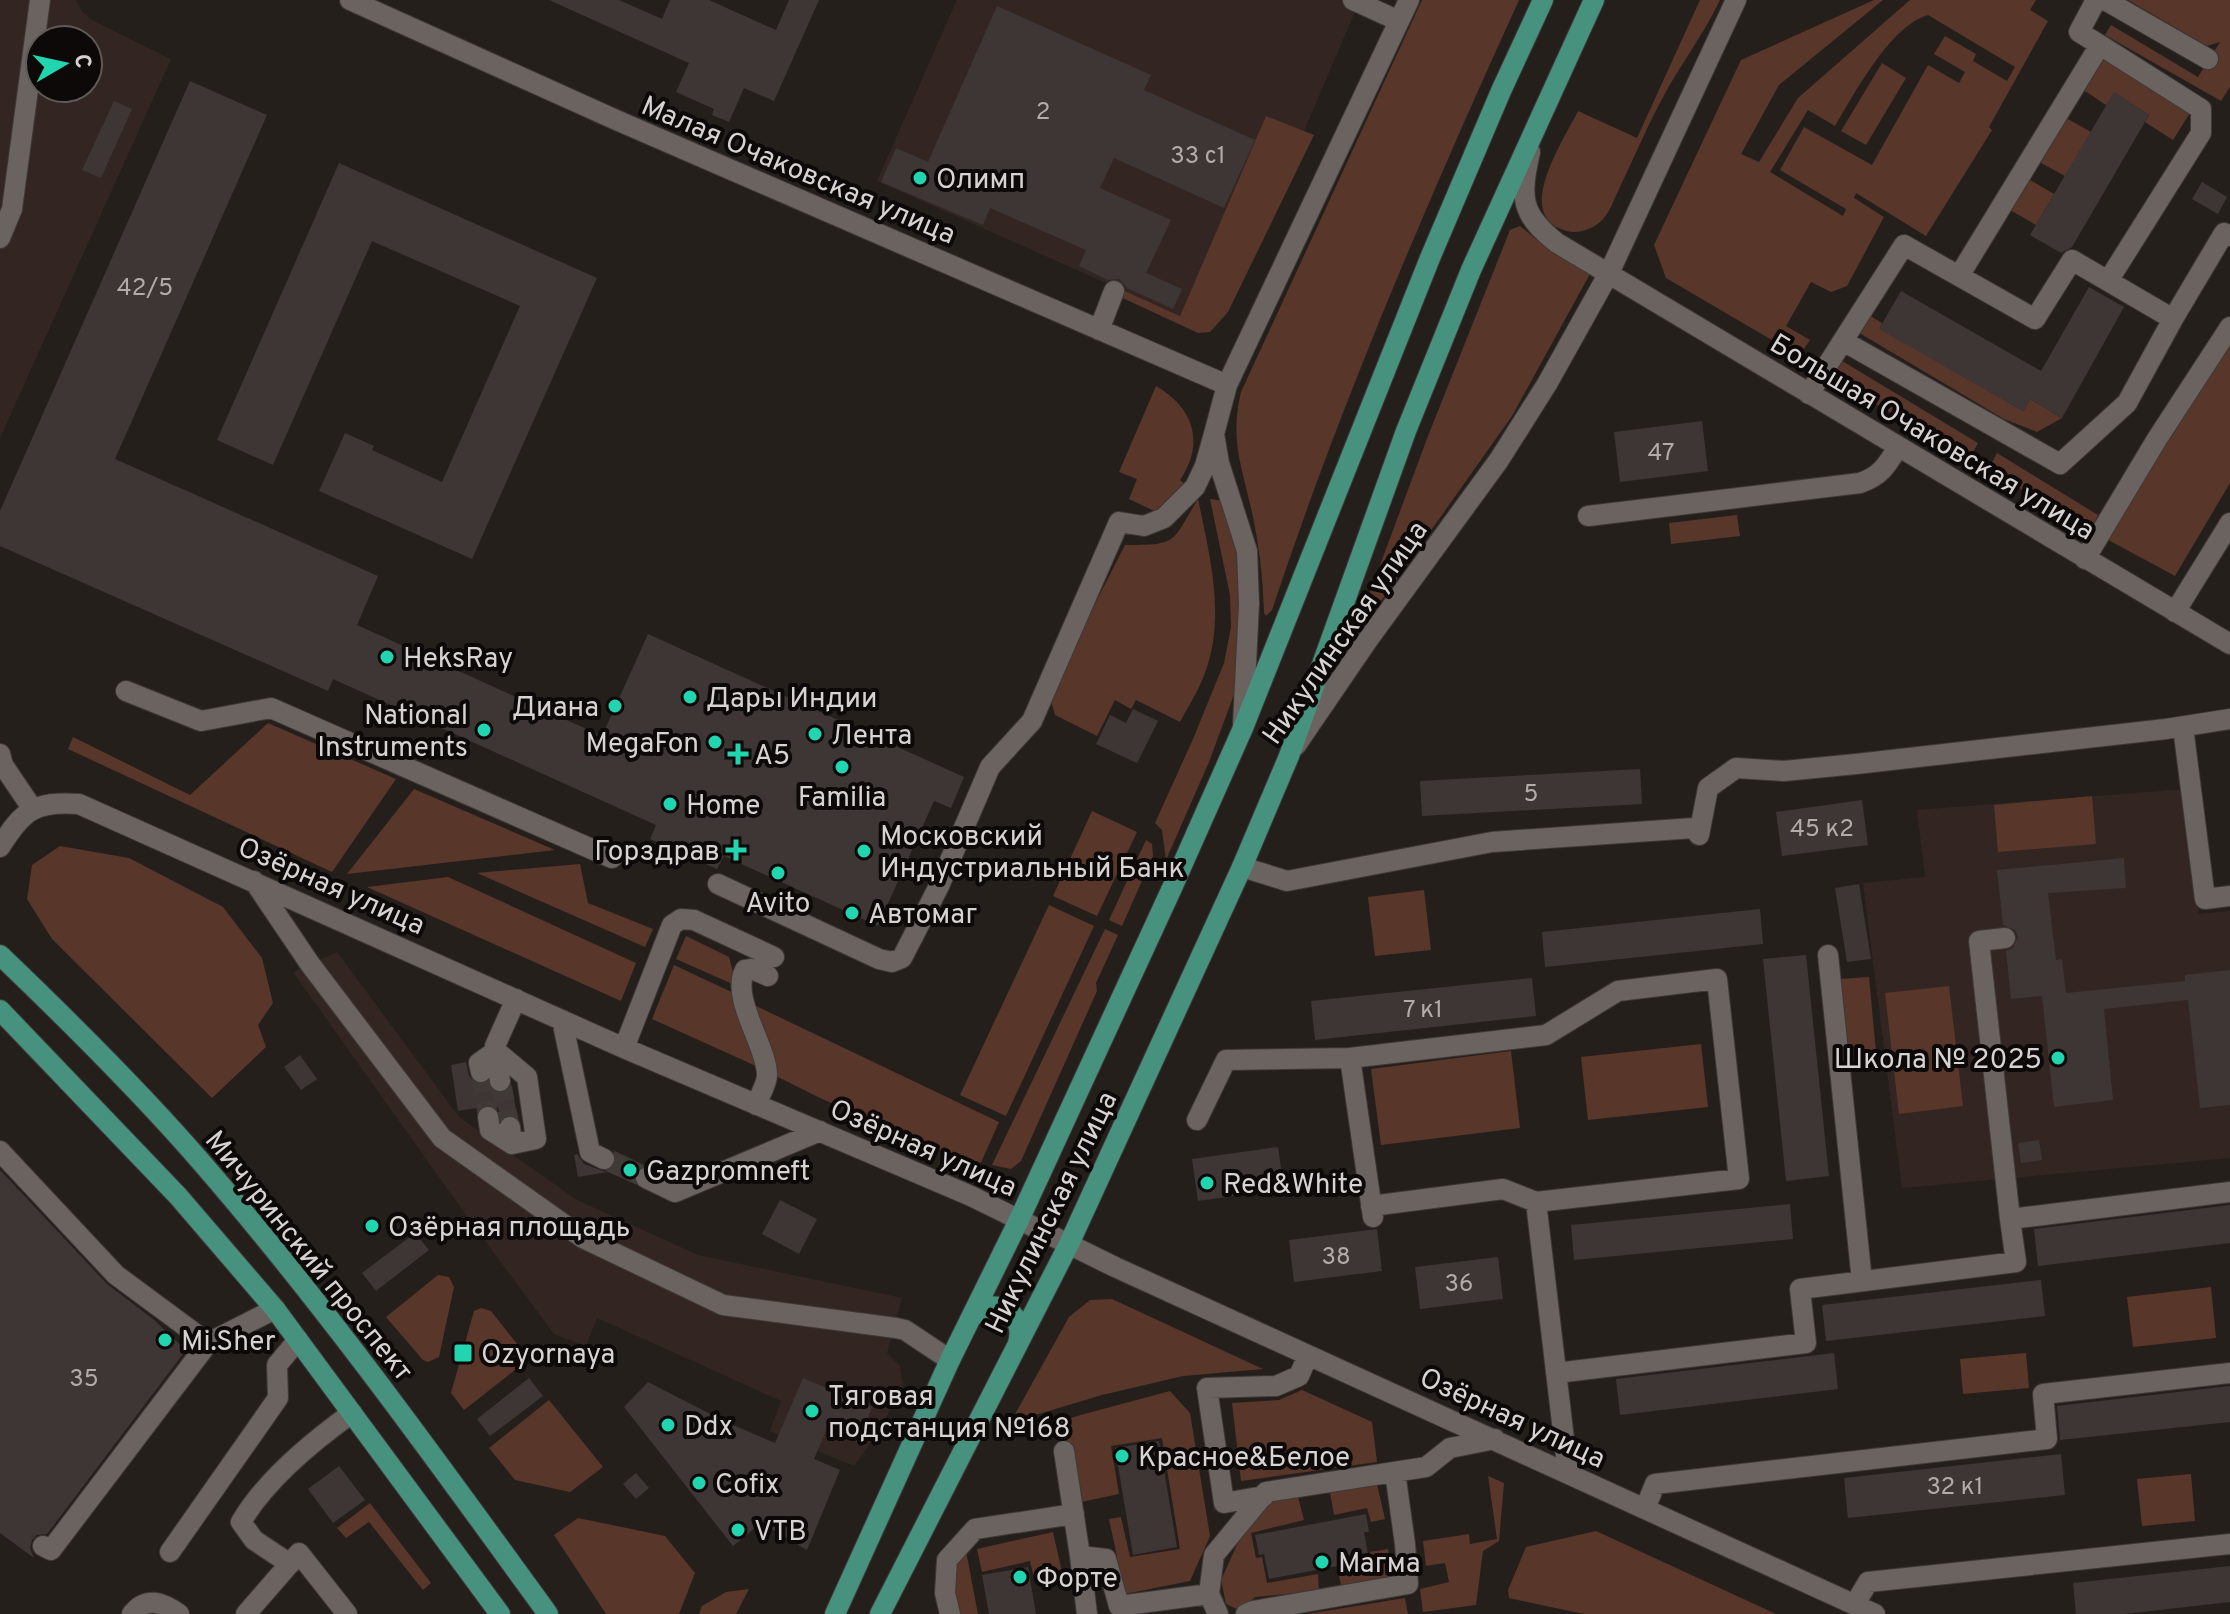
<svg xmlns="http://www.w3.org/2000/svg" width="2230" height="1614" font-family="Overpass,sans-serif">
<style>
.built{fill:#332622;fill-rule:evenodd}
.green{fill:#58362a;fill-rule:evenodd}
.building{fill:#3d3634}
.lines{fill:none;stroke-linecap:round;stroke-linejoin:round}
.minor-tunnel{stroke:#403a37;stroke-width:20;stroke-dasharray:20 10;stroke-linecap:butt}
.minor-casing{stroke:#3e3938;stroke-width:22}
.major-casing{stroke:#3e3938;stroke-width:22}
.minor{stroke:#6b6360;stroke-width:20}
.major{stroke:#46927f;stroke-width:20}
.poi-dot{fill:#21d5b0;stroke:#0c0908;stroke-width:3}
.labels{text-anchor:middle;stroke-width:8;stroke-linejoin:round;paint-order:stroke}
.number-label{font-size:24px;fill:#b1acaa}
.street-label{font-size:28px;fill:#d8d3d2;stroke:#0c0908}
.poi-label{font-size:28px;fill:#d8d3d2;stroke:#0c0908;text-anchor:start}
</style>
<rect width="100%" height="100%" fill="#251f1c"/>
<path class="built" d="M0,0H76L82,12L92,20L171,59L0,438ZM40,40H88V88H40Z
M957,0H1360L1304,131L1266,117L1180,316L877,181Z
M2186,789L2199,914L2230,911V1158L1902,1188L1863,883L1925,877L1917,810Z
M337,952L459,1117L577,1200L698,1255L902,1298L887,1353L900,1366L903,1385L879,1431L854,1466L770,1431L781,1401L664,1348L597,1318L586,1346L554,1334L466,1215L293,972Z"/>
<path class="green" d="M1422,0H1519C1428,200 1341,402 1272,610L1266,616L1264,613C1263,577 1259,544 1251,508C1241,463 1230,440 1241,392Z
M1700,0H1720C1703,36 1679,66 1661,101C1646,129 1633,160 1619,189C1614,199 1610,213 1601,221C1593,229 1579,234 1567,231C1511,217 1564,140 1578,111L1637,138Z
M1874,0H1883L1779,85L1741,154L1759,162L1798,98L1910,0H2036L2030,10L2048,21L1989,127L1992,130L1926,236L1856,193L1854,198L1884,217L1847,286L1831,292L1811,282L1786,326L1810,340L1799,356L1666,278L1654,245L1741,60ZM1928,15L2015,67L2007,81L1973,61L1976,54L1945,36L1934,54L1965,72L1959,83L1928,65L1872,165L1804,127L1780,170L1846,209L1843,216L1770,172L1808,110L1835,126C1855,93 1890,26 1928,15Z
M2128,0H2230V87L2221,101L2105,35L2111,25L2198,77L2220,42L2207,46Z
M2096,52L2190,113L2173,140L2145,122L2149,115L2115,93L2106,105L2076,85Z
M1882,63L1906,78L1866,145L1841,131Z
M2059,114L2091,132L2065,176L2032,158Z
M1266,116L1314,135L1228,312L1210,332L1198,333L1114,294L1116,287L1180,316Z
M2022,175L2054,194L2036,225L2003,206Z
M1520,226L1546,247L1590,274L1512,416L1369,618L1366,619L1363,611L1428,436L1510,230Z
M1862,311L1882,323L1880,328L2023,411L2030,399L2062,418L2037,432L2004,419L1851,328Z
M2230,327V483L2175,576L2099,535Z
M1834,356L1978,443L1969,460L1823,372Z
M1156,386C1194,408 1205,443 1180,480L1187,486L1163,507L1154,511L1129,499L1137,479L1119,472Z
M1997,453L2098,515L2091,530L1988,470Z
M1198,499C1210,557 1227,620 1203,678C1197,693 1188,707 1180,722L1136,700L1131,709L1115,700L1097,736L1055,715L1049,694L1125,545C1179,545 1171,543 1198,499Z
M1210,499L1224,501L1237,520L1246,662L1209,762L1166,860L1162,830L1155,823L1193,739L1224,663L1231,627L1230,595Z
M1737,515L1740,536L1671,544L1669,523Z
M268,723L396,779L332,872L68,749L73,737L190,795Z
M414,789L555,850L347,874Z
M2092,796L2096,844L1998,852L1994,805Z
M1092,811L1137,832L1097,916L1053,896Z
M1146,840L1152,844L1153,856L1122,926L1109,920Z
M60,846L129,858L223,907L262,958L273,1003L258,1025L266,1047L212,1098L52,939L27,899L32,865Z
M580,864L588,903L653,929L645,947L477,873Z
M448,877L636,963L621,1001L367,887Z
M1424,890L1431,950L1375,956L1368,897Z
M1049,905L1094,926L1006,1116L960,1095Z
M1105,929L1118,935L1096,983L1097,991L1021,1161L1011,1169L992,1165Z
M686,936L729,957L737,986L676,959Z
M674,965L740,996L758,1057L756,1066L652,1019Z
M1869,977L1877,1063L1847,1065L1839,979Z
M1949,986L1963,1106L1899,1114L1885,993Z
M754,1005L999,1122L979,1167L820,1098L776,1076Z
M1701,1044L1708,1107L1588,1120L1581,1057Z
M1511,1051L1520,1128L1381,1145L1371,1069Z
M438,1275L449,1277L454,1287L439,1357L428,1362L423,1360L386,1317Z
M2211,1287L2216,1338L2133,1347L2127,1297Z
M1112,1299L1263,1369L1183,1376L1102,1395L1022,1419L1014,1416L1069,1317L1090,1300Z
M481,1308L491,1311L529,1359L464,1410L451,1393L474,1311Z
M2026,1353L2029,1388L1963,1394L1960,1359Z
M1302,1390L1372,1422L1377,1462L1241,1481L1232,1403L1279,1400Z
M1170,1391L1190,1413L1210,1536L1190,1581L1125,1594L1109,1519L1121,1517L1130,1557L1180,1549L1162,1438L1111,1446L1119,1494L1081,1502L1071,1444L1052,1425L1077,1416Z
M549,1400L603,1467L570,1492L515,1480L489,1448Z
M2191,1474L2195,1521L2142,1526L2137,1479Z
M1488,1476L1504,1483L1499,1541L1483,1551L1476,1605L1423,1612L1420,1589L1449,1582L1445,1563L1426,1566L1423,1541L1469,1534L1470,1544L1497,1539Z
M1376,1480L1385,1519L1371,1522L1367,1508L1334,1515L1329,1487Z
M1298,1497L1304,1520L1251,1533L1256,1558L1262,1557L1267,1583L1318,1574L1319,1591L1255,1597L1241,1611L1226,1604L1221,1580L1241,1536L1270,1501Z
M370,1503L431,1583L423,1590L369,1522L346,1538L337,1528Z
M578,1518L665,1536L695,1573L679,1614H606L554,1535Z
M1596,1531L1776,1614H1584L1509,1598L1508,1590L1526,1547Z
M1053,1532L1062,1572L1034,1578L1030,1561L982,1572L977,1549Z
M1388,1549L1394,1582L1342,1590L1338,1571L1371,1566L1370,1552Z
M966,1551L978,1614H958C955,1589 947,1571 966,1551Z
M749,1589L736,1614H699L702,1606L726,1592Z
M1405,1598L1408,1614H1307Z"/>
<path class="building" d="M549,0H619L662,19L670,0H709L776,30L789,0H819L774,101L744,88L729,122L712,115L714,109L676,92L689,63Z
M997,6L1151,75L1144,90L1255,140L1224,208L1114,158L1100,188L1171,220L1146,273L1182,289L1173,309L1127,288L1119,279L1108,280L1079,266L1086,250L990,208L983,225L881,182L896,148L928,162Z
M190,81L267,115L115,459L378,576L357,625L602,736L648,634L964,777L951,808L934,801L878,926L724,856L717,869L650,839L656,825L333,679L328,691L0,546V511Z
M2114,92L2149,115L2072,247L2061,253L2030,235Z
M114,101L132,109L101,178L82,170Z
M339,163L597,278L472,559L319,491L345,433L374,446L372,450L442,482L520,306L372,241L273,465L217,440Z
M2202,182L2227,197L2218,214L2192,199Z
M2089,287L2124,307L2062,418L2030,399L2023,411L1879,329L1901,291L2041,371Z
M1702,421L1708,471L1620,482L1614,432Z
M1133,709L1158,721L1137,763L1096,744L1110,715L1126,723Z
M1640,769L1642,804L1422,816L1420,781Z
M1862,800L1868,845L1782,856L1776,812Z
M2124,858L2126,888L2048,893L2056,960L2062,959L2066,993L2185,981V975L2230,970V1105L2200,1108L2188,1000L2104,1009L2113,1100L2054,1107L2042,996L2011,999L2006,951L2013,948L2018,937L2015,930L2003,925L1997,870Z
M1859,884L1871,959L1847,962L1835,888Z
M1760,909L1763,944L1545,967L1542,932Z
M1806,955L1829,1176L1786,1181L1763,959Z
M1532,978L1536,1016L1315,1040L1311,1001Z
M300,1055L317,1079L301,1090L284,1067Z
M466,1062L469,1076L476,1084L487,1083L490,1090L501,1094L512,1086L517,1116L509,1114L501,1118L498,1108L487,1104L477,1110V1108L458,1111L451,1065Z
M2039,1140L2042,1160L2021,1163L2018,1143Z
M1278,1147L1284,1189L1198,1201L1192,1159Z
M613,1150L644,1165L635,1172V1184L608,1172L578,1177L574,1155L577,1154L584,1164L606,1172L616,1164L617,1157Z
M0,1170L107,1284L153,1319L186,1350L47,1534L37,1535L32,1540L30,1548L34,1558L0,1533Z
M780,1200L817,1219L799,1254L762,1234Z
M1790,1204L1793,1239L1574,1260L1571,1225Z
M2230,1205V1243L2038,1266L2034,1229Z
M1377,1229L1382,1271L1294,1282L1289,1240Z
M415,1233L429,1250L376,1291L362,1273Z
M1498,1257L1503,1299L1420,1309L1415,1267Z
M2041,1280L2045,1316L1826,1341L1822,1305Z
M1834,1353L1838,1389L1620,1415L1616,1379Z
M529,1378L543,1396L490,1436L477,1419Z
M803,1378L872,1407L860,1439L828,1426L814,1459L840,1470L807,1550L761,1523L733,1546L624,1407L648,1382L726,1422L775,1443Z
M2230,1386V1422L2060,1440L2057,1406Z
M1159,1441L1177,1547L1133,1555L1115,1448Z
M2061,1454L2065,1495L1848,1518L1844,1478Z
M339,1466L365,1500L333,1523L308,1489Z
M636,1473L649,1488L636,1499L623,1484Z
M1366,1514L1369,1532H1364L1369,1560L1269,1579L1264,1554L1259,1555L1255,1535Z
M2230,1566V1602L2124,1614H2076L2073,1583Z
M1028,1567L1036,1614H989L982,1575Z"/>
<g class="lines">
<path class="minor-tunnel" d="M481,1072L488,1117
M500,1081L510,1127
M604,1159L646,1178"/>
<g class="minor-casing">
<path id="minor" d="M350,0L614,119L1227,385
M1353,0L1399,21
M2096,0L2079,32L2100,45
M2105,0L2208,59
M1530,152C1520,197 1520,214 1557,243L2230,644
M0,238L12,209L40,0
M2108,281L2173,319L2224,233L2230,236
M1099,330L1114,291
M1843,341L2060,464L2127,403L2173,319
M1809,394L1904,245L2035,319L2072,260L2108,281L2201,133V109L2100,45L1959,276
M1588,516L1860,483C1881,476 1887,465 1898,447
M2085,559L2157,439L2230,327
M2175,612L2230,523
M126,691L201,721L271,708L612,858
M1243,724L1249,604L1247,551L1219,463L1214,434L1227,385L1409,0
M2183,727L2205,899L2230,896
M1296,745L1367,641L1499,460L1547,384L1609,273L1736,0
M0,754L3,765L32,808
M0,847C23,810 35,801 79,804L624,1048L971,1196L1115,1267L1875,1614
M1242,867L1287,881L1492,842L1694,828L1699,835L1708,788L1736,768L1784,771L1856,764L2166,729L2230,719
M254,881L310,964L442,1138L583,1238L723,1305L896,1328L905,1330L950,1360
M718,884L879,959L892,962L902,958L939,886L990,767L1032,721L1119,522L1144,526L1164,518L1195,487L1205,466L1214,434
M2005,938L1979,941L2010,1219
M1828,955L1862,1281
M562,1020L590,1152L604,1159
M624,1048L672,925L681,919L694,920L774,957
M1350,1058L1546,1035L1618,991L1717,979L1739,1179L1536,1202L1503,1189L1371,1206
M481,1072L479,1063L496,1051L527,1077L536,1139L512,1144L510,1127
M500,1081L495,1046L516,999
M756,1105C759,1097 767,1084 767,1075C767,1046 730,998 745,970L752,969L768,976
M488,1117L490,1130L512,1144
M1197,1120L1226,1060L1350,1058L1373,1217
M0,1151L116,1275L208,1343L275,1309
M646,1178L675,1192L820,1131
M1536,1202L1568,1473
M1556,1373L1806,1343L1800,1289L2016,1262L2010,1219L2230,1192
M1064,1451L1080,1556L1106,1559L1119,1606L1209,1594L1218,1614
M1264,1496L1224,1503L1207,1388L1276,1386L1299,1376L1308,1355
M1645,1509L1655,1484L2047,1439L2043,1394L2230,1373
M43,1546L51,1550L208,1343
M170,1552L278,1398L277,1365L298,1340
M1080,1556L1087,1614
M290,1564L254,1540L241,1522C265,1481 313,1441 352,1413
M1209,1594L1214,1555L1266,1492L1426,1467L1450,1448L1495,1439
M1855,1604L1868,1582L2230,1544
M132,1614C146,1596 162,1602 179,1614
M246,1614L299,1553L347,1614
M950,1614L945,1593L947,1560L975,1529L1074,1514
M1246,1614L1253,1611L1408,1584L1405,1544L1395,1472"/>
</g>
<g class="major-casing">
<path id="major" d="M0,955C69,1021 139,1090 202,1163C326,1306 437,1461 548,1614
M0,1010L178,1196L275,1309L500,1614
M971,1318C992,1293 1027,1312 1018,1343
M835,1614L950,1360L1019,1220L1172,888L1243,728L1430,258L1501,91L1543,0
M880,1614L1069,1244L1242,867L1289,756L1406,431L1471,270L1594,0"/>
</g>
<use href="#minor" class="minor"/>
<use href="#major" class="major"/>
</g>
<g class="poi-dot">
<circle cx="920" cy="178" r="8"/>
<circle cx="387" cy="657" r="8"/>
<circle cx="690" cy="697" r="8"/>
<circle cx="615" cy="706" r="8"/>
<circle cx="484" cy="730" r="8"/>
<circle cx="815" cy="734" r="8"/>
<circle cx="715" cy="742" r="8"/>
<path d="M734 742h8v8h8v8h-8v8h-8v-8h-8v-8h8z"/>
<circle cx="842" cy="767" r="8"/>
<circle cx="670" cy="804" r="8"/>
<path d="M732 838h8v8h8v8h-8v8h-8v-8h-8v-8h8z"/>
<circle cx="864" cy="851" r="8"/>
<circle cx="778" cy="873" r="8"/>
<circle cx="852" cy="913" r="8"/>
<circle cx="2058" cy="1058" r="8"/>
<circle cx="630" cy="1170" r="8"/>
<circle cx="1207" cy="1183" r="8"/>
<circle cx="372" cy="1226" r="8"/>
<circle cx="165" cy="1340" r="8"/>
<rect x="453" y="1343" width="20" height="20" rx="4"/>
<circle cx="812" cy="1411" r="8"/>
<circle cx="668" cy="1425" r="8"/>
<circle cx="1122" cy="1456" r="8"/>
<circle cx="699" cy="1483" r="8"/>
<circle cx="738" cy="1530" r="8"/>
<circle cx="1322" cy="1562" r="8"/>
<circle cx="1020" cy="1577" r="8"/>
</g>
<g class="labels">
<g class="number-label">
<text x="1043" y="119">2</text>
<text x="1198" y="163">33 с1</text>
<text x="145" y="295">42/5</text>
<text x="1661" y="460">47</text>
<text x="1531" y="801">5</text>
<text x="1822" y="836">45 к2</text>
<text x="1423" y="1017">7 к1</text>
<text x="1336" y="1264">38</text>
<text x="1459" y="1291">36</text>
<text x="84" y="1386">35</text>
<text x="1955" y="1494">32 к1</text>
</g>
<g class="street-label">
<text transform="translate(799 169) rotate(23)" y="10">Малая Очаковская улица</text>
<text transform="translate(1933 436) rotate(31)" y="10">Большая Очаковская улица</text>
<text transform="translate(1344 632) rotate(-55)" y="10">Никулинская улица</text>
<text transform="translate(332 885) rotate(24)" y="10">Озёрная улица</text>
<text transform="translate(924 1147) rotate(24)" y="10">Озёрная улица</text>
<text transform="translate(1050 1212) rotate(-64)" y="10">Никулинская улица</text>
<text transform="translate(310 1255) rotate(51)" y="10">Мичуринский проспект</text>
<text transform="translate(1513 1417) rotate(25)" y="10">Озёрная улица</text>
</g>
<g class="poi-label">
<text x="936" y="188">Олимп</text>
<text x="403" y="667">HeksRay</text>
<text x="706" y="707">Дары Индии</text>
<text x="599" y="716" text-anchor="end">Диана</text>
<text x="468" y="724" text-anchor="end">National<tspan x="468" dy="32">Instruments</tspan></text>
<text x="831" y="744">Лента</text>
<text x="699" y="752" text-anchor="end">MegaFon</text>
<text x="754" y="764">А5</text>
<text x="842" y="806" text-anchor="middle">Familia</text>
<text x="686" y="814">Home</text>
<text x="880" y="845">Московский<tspan x="880" dy="32">Индустриальный Банк</tspan></text>
<text x="720" y="860" text-anchor="end">Горздрав</text>
<text x="778" y="912" text-anchor="middle">Avito</text>
<text x="868" y="923">Автомаг</text>
<text x="2042" y="1068" text-anchor="end">Школа № 2025</text>
<text x="646" y="1180">Gazpromneft</text>
<text x="1223" y="1193">Red&amp;White</text>
<text x="388" y="1236">Озёрная площадь</text>
<text x="181" y="1350">Mi.Sher</text>
<text x="481" y="1363">Ozyornaya</text>
<text x="828" y="1405">Тяговая<tspan x="828" dy="32">подстанция №168</tspan></text>
<text x="684" y="1435">Ddx</text>
<text x="1138" y="1466">Красное&amp;Белое</text>
<text x="715" y="1493">Cofix</text>
<text x="754" y="1540">VTB</text>
<text x="1338" y="1572">Магма</text>
<text x="1036" y="1587">Форте</text>
</g>
</g>
<g transform="translate(64 64) rotate(81)"><circle r="38" fill="#0c0908" stroke="#5e5a59" stroke-width="2"/>
<path d="M0-6L14 30L0 20L-14 30Z" fill="#21d5b0"/>
<text y="-12" font-size="22" font-weight="bold" text-anchor="middle" fill="#d8d3d2">С</text>
</g>
</svg>
